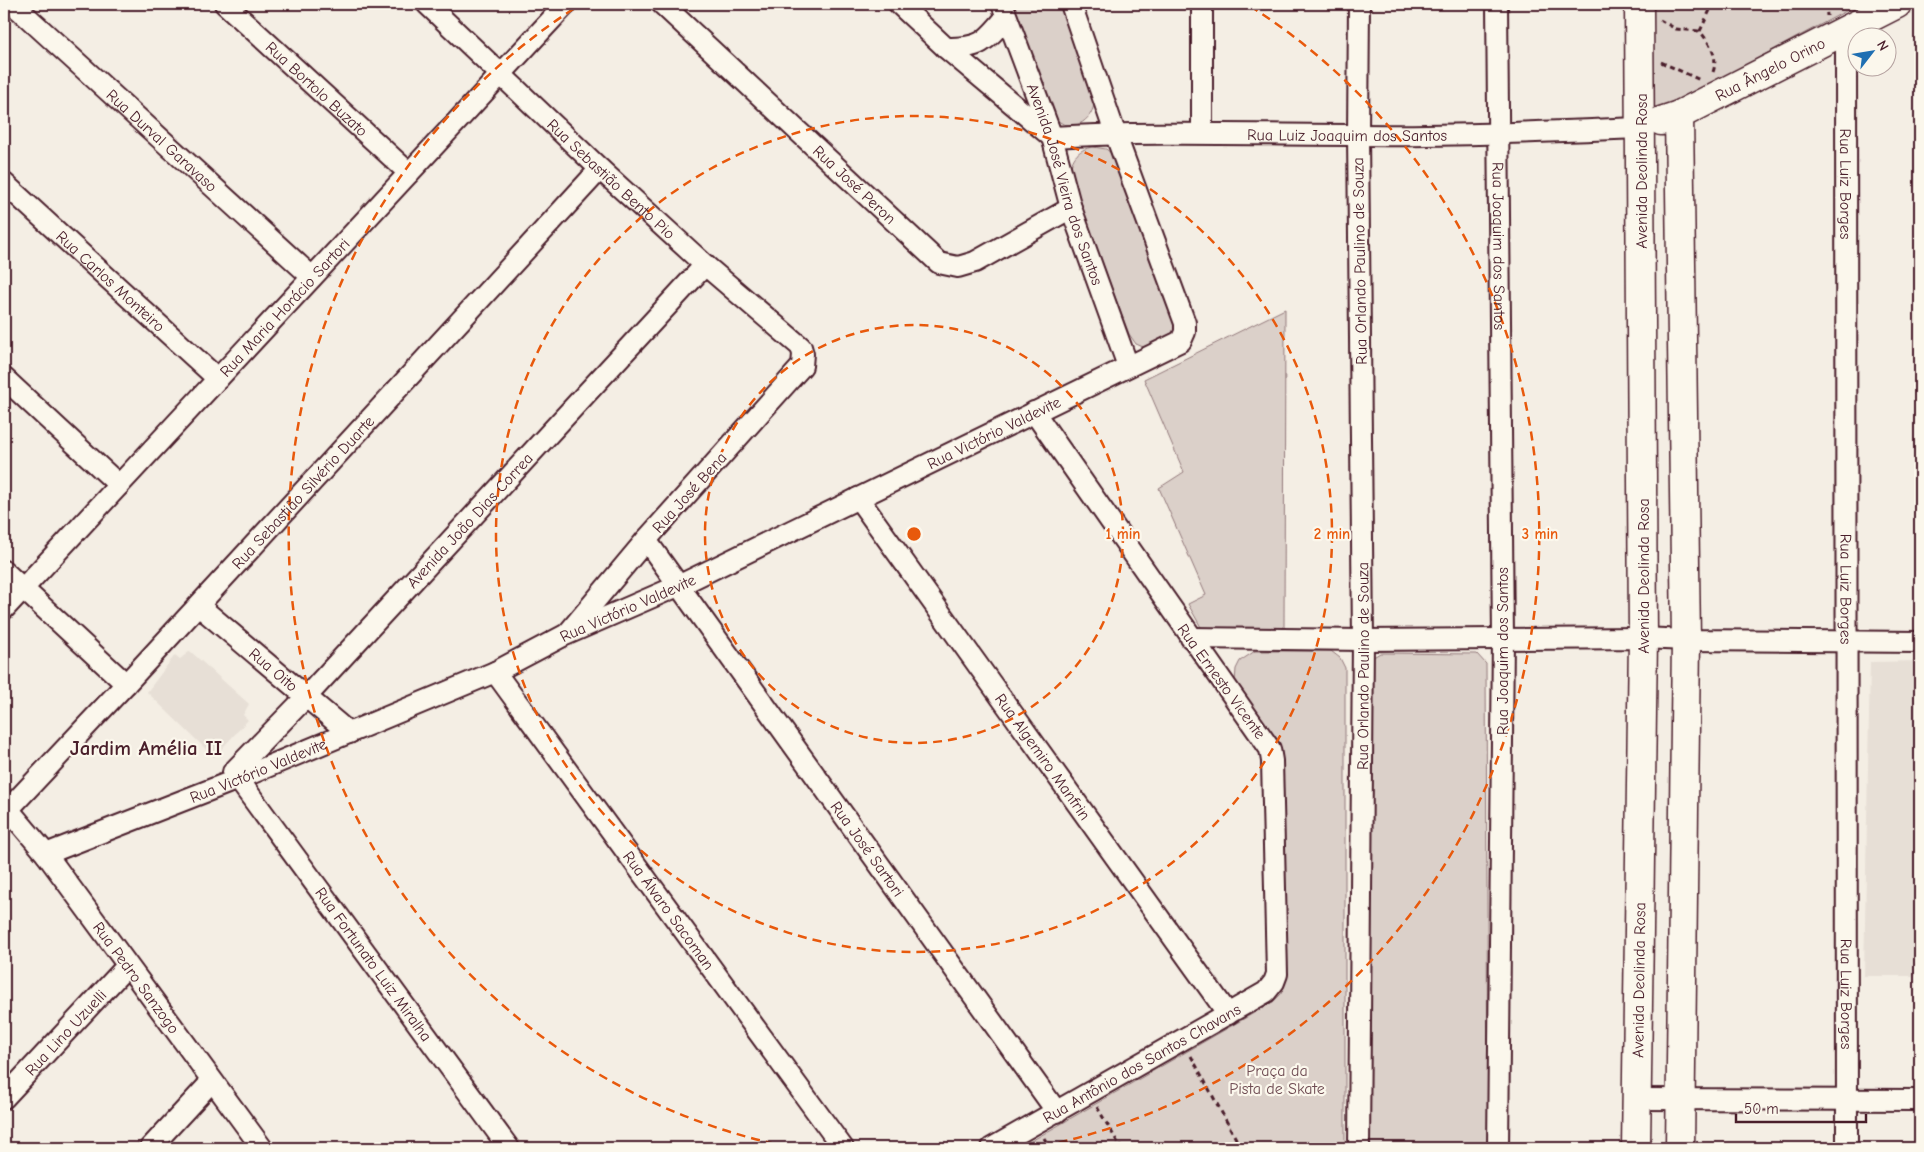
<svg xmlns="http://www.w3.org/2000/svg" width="1924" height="1152" font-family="'Comic Neue',sans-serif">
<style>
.built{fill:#e7dfd6}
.green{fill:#dbd0c9;stroke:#92787a}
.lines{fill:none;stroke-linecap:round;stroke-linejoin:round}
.street-casing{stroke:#4a1f2b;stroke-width:24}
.secondary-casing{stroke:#4a1f2b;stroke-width:31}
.path{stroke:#4a1f2b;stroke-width:3;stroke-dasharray:5 4;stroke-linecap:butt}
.street{stroke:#fbf7ec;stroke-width:20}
.secondary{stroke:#fbf7ec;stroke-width:28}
.ring{fill:none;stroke:#e8590c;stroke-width:2.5;stroke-dasharray:9 6}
.labels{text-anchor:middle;stroke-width:4.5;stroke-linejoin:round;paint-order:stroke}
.street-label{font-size:16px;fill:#4a1f2b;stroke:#fbf7ec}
.park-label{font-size:16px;fill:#6e4b52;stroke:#fbf7ec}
.district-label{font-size:21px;font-weight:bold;fill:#4a1f2b;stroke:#fbf7ec}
.centre{fill:#e8590c;stroke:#fbf7ec;stroke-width:2.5}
.ring-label{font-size:15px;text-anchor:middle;font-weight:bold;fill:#e8590c;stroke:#fbf7ec;stroke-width:4.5;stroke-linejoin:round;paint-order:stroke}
</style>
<rect width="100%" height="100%" fill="#f4eee4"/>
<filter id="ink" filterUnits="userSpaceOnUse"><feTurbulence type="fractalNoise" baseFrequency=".02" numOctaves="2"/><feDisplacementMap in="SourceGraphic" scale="10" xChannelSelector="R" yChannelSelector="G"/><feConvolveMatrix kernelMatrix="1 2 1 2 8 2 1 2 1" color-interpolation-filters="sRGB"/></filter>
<g filter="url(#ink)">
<path class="built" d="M190,651L249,704L243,715L248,720L214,757L147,692L175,655L180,659Z
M1920,661V976H1864L1870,662Z"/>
<path class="green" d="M1014,4H1062L1095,98C1094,123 1069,136 1052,115Z
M1651,4H1859L1652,115Z
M1093,147L1106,149L1112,154L1174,317V334L1148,349L1136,344L1129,334L1070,176C1070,160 1077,149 1093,147Z
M1285,309L1284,630L1202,629L1188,604L1206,595L1159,488L1184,472L1144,379Z
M1255,651H1331L1340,658L1345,668V1148H1019L1273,1002L1281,994L1285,981L1276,746L1235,682L1236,669L1240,661Z
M1380,653L1477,654L1486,664L1488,1148H1366L1372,658Z"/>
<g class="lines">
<g class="street-casing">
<g id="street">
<path id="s1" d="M13,4L312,277"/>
<path id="s2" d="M225,4L409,173"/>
<path id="s3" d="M427,4L600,169L705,265L801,347L803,354L802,366L646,540L569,632"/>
<path id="s4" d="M662,4L939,263L958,267L975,262L1071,208"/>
<path id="s5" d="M899,4L946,48L1052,137C1154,131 1256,135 1358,135C1452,136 1546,132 1641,128"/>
<path id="s6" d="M1002,4L1052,137L1071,208L1128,366"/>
<path d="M1202,4V132"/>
<path id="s7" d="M1497,4L1503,638L1498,1148"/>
<path id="s8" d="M1846,29L1847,1148"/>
<path d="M946,48C980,48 985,43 1006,17"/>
<path id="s9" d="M4,183L218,379"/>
<path d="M4,378L119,485"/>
<path id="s10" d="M858,498L1228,1014"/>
<path id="s11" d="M646,540L1057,1112"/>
<path d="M4,571L126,684"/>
<path id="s12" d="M199,606L349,733"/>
<path id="s13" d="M4,609L566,4"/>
<path d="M1191,638L1363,640L1643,638L1686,640L1920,642"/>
<path id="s14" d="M495,672L843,1148"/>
<path id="s15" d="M8,809L46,854L262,1148"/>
<path id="s16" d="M4,814L126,684L600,169"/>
<path id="s17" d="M46,854L238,779L495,672L565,635L680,585L1181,341L1185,332V323L1115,133L1071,4"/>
<path id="s18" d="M4,1098L127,966"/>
<path d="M1636,1099L1920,1100"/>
<path d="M150,1148L212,1081"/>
<path id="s19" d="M509,1148L233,772L306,697L705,265"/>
<path id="s20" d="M992,1148L1266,992L1274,982L1277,974L1272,761L1270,749L1034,412"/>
<path id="s21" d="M1359,1148L1363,640L1358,135L1359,4"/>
</g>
</g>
<g class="secondary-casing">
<g id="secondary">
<path d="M1679,115L1686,640L1680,1148"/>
<path id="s22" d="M1661,121L1679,115L1897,4"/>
<path id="s23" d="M1636,1148L1643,638L1639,4"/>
</g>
</g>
<path class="path" d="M1826,4L1827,16
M1660,20L1676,29L1699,31
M1661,62L1700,80
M1713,72C1719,56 1709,43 1700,31L1713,4
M1191,1056L1241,1148
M1097,1107L1121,1148
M1044,1138L1050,1148"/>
<use href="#street" class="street"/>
<use href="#secondary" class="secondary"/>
</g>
</g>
<g class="ring">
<circle cx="914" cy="534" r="209"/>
<circle cx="914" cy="534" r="418"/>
<path d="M789 1147A626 626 0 0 1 578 6M1250 6A626 626 0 0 1 1039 1147"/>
</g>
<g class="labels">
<g class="street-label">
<text dy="6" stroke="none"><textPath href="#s22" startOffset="121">Rua Ângelo Orino</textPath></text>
<text dy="6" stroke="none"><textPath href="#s2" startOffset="125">Rua Bortolo Buzato</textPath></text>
<text dy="6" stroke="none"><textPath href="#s5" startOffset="498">Rua Luiz Joaquim dos Santos</textPath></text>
<text dy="6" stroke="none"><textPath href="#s1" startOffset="202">Rua Durval Garavaso</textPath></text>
<text transform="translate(1641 171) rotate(-90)" y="6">Avenida Deolinda Rosa</text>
<text dy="6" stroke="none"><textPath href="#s3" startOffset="254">Rua Sebastião Bento Pio</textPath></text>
<text dy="6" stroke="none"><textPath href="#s8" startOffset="155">Rua Luiz Borges</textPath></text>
<text dy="6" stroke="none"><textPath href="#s4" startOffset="264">Rua José Peron</textPath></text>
<text dy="6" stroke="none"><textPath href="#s6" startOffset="191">Avenida José Vieira dos Santos</textPath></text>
<text dy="6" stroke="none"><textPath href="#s7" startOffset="242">Rua Joaquim dos Santos</textPath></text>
<text transform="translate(1359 261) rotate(-91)" y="6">Rua Orlando Paulino de Souza</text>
<text dy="6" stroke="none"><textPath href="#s9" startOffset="145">Rua Carlos Monteiro</textPath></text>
<text dy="6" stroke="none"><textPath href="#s13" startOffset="412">Rua Maria Horácio Sartori</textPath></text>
<text dy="6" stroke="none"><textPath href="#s17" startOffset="1038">Rua Victório Valdevite</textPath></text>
<text dy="6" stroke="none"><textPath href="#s16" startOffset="439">Rua Sebastião Silvério Duarte</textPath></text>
<text transform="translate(689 492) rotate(-48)" y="6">Rua José Bena</text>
<text dy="6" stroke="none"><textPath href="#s19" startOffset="812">Avenida João Dias Correa</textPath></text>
<text transform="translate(1643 576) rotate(-90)" y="6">Avenida Deolinda Rosa</text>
<text dy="6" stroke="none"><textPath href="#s8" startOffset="560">Rua Luiz Borges</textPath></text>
<text dy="6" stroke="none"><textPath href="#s17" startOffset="632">Rua Victório Valdevite</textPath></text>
<text transform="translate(1502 651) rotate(-90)" y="6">Rua Joaquim dos Santos</text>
<text dy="6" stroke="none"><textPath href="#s21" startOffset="482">Rua Orlando Paulino de Souza</textPath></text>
<text dy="6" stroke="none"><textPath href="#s12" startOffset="98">Rua Oito</textPath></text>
<text transform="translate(1222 681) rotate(54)" y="6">Rua Ernesto Vicente</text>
<text dy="6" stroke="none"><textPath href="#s10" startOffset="318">Rua Algemiro Manfrin</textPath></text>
<text dy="6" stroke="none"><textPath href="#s17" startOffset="228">Rua Victório Valdevite</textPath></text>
<text dy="6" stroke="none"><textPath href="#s11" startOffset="380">Rua José Sartori</textPath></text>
<text dy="6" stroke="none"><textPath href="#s14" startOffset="295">Rua Álvaro Sacoman</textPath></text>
<text transform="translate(374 964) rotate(54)" y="6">Rua Fortunato Luiz Miralha</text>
<text dy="6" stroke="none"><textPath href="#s15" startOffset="212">Rua Pedro Sanzogo</textPath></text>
<text dy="6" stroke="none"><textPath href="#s23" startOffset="168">Avenida Deolinda Rosa</textPath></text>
<text dy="6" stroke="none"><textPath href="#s8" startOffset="965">Rua Luiz Borges</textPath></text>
<text dy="6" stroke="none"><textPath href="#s18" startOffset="90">Rua Lino Uzuelli</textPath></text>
<text dy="6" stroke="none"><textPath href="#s20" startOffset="172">Rua Antônio dos Santos Chavans</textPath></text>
</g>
<g class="park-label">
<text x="1277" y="1076">Praça da<tspan x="1277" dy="18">Pista de Skate</tspan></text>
</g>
<g class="district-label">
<text x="146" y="755">Jardim Amélia II</text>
</g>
</g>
<circle cx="914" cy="534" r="8" class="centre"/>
<g class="ring-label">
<text x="1123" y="539">1 min</text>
<text x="1332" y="539">2 min</text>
<text x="1540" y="539">3 min</text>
</g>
<rect width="1924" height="1152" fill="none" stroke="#fbf7ec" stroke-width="20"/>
<rect x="10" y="10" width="1904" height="1132" fill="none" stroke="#4a1f2b" stroke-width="2" filter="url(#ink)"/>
<g transform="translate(1872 52) rotate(59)"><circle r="24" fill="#fbf7ec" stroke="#b4a19f"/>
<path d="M0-4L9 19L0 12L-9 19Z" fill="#1f6fb2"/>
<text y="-8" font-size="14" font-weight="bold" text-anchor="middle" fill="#4a1f2b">N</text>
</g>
<path d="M1736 1114v8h130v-8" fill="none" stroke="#4a1f2b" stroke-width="2.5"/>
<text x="1744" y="1114" font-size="15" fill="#4a1f2b" stroke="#fbf7ec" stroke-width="4" paint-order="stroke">50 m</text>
</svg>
